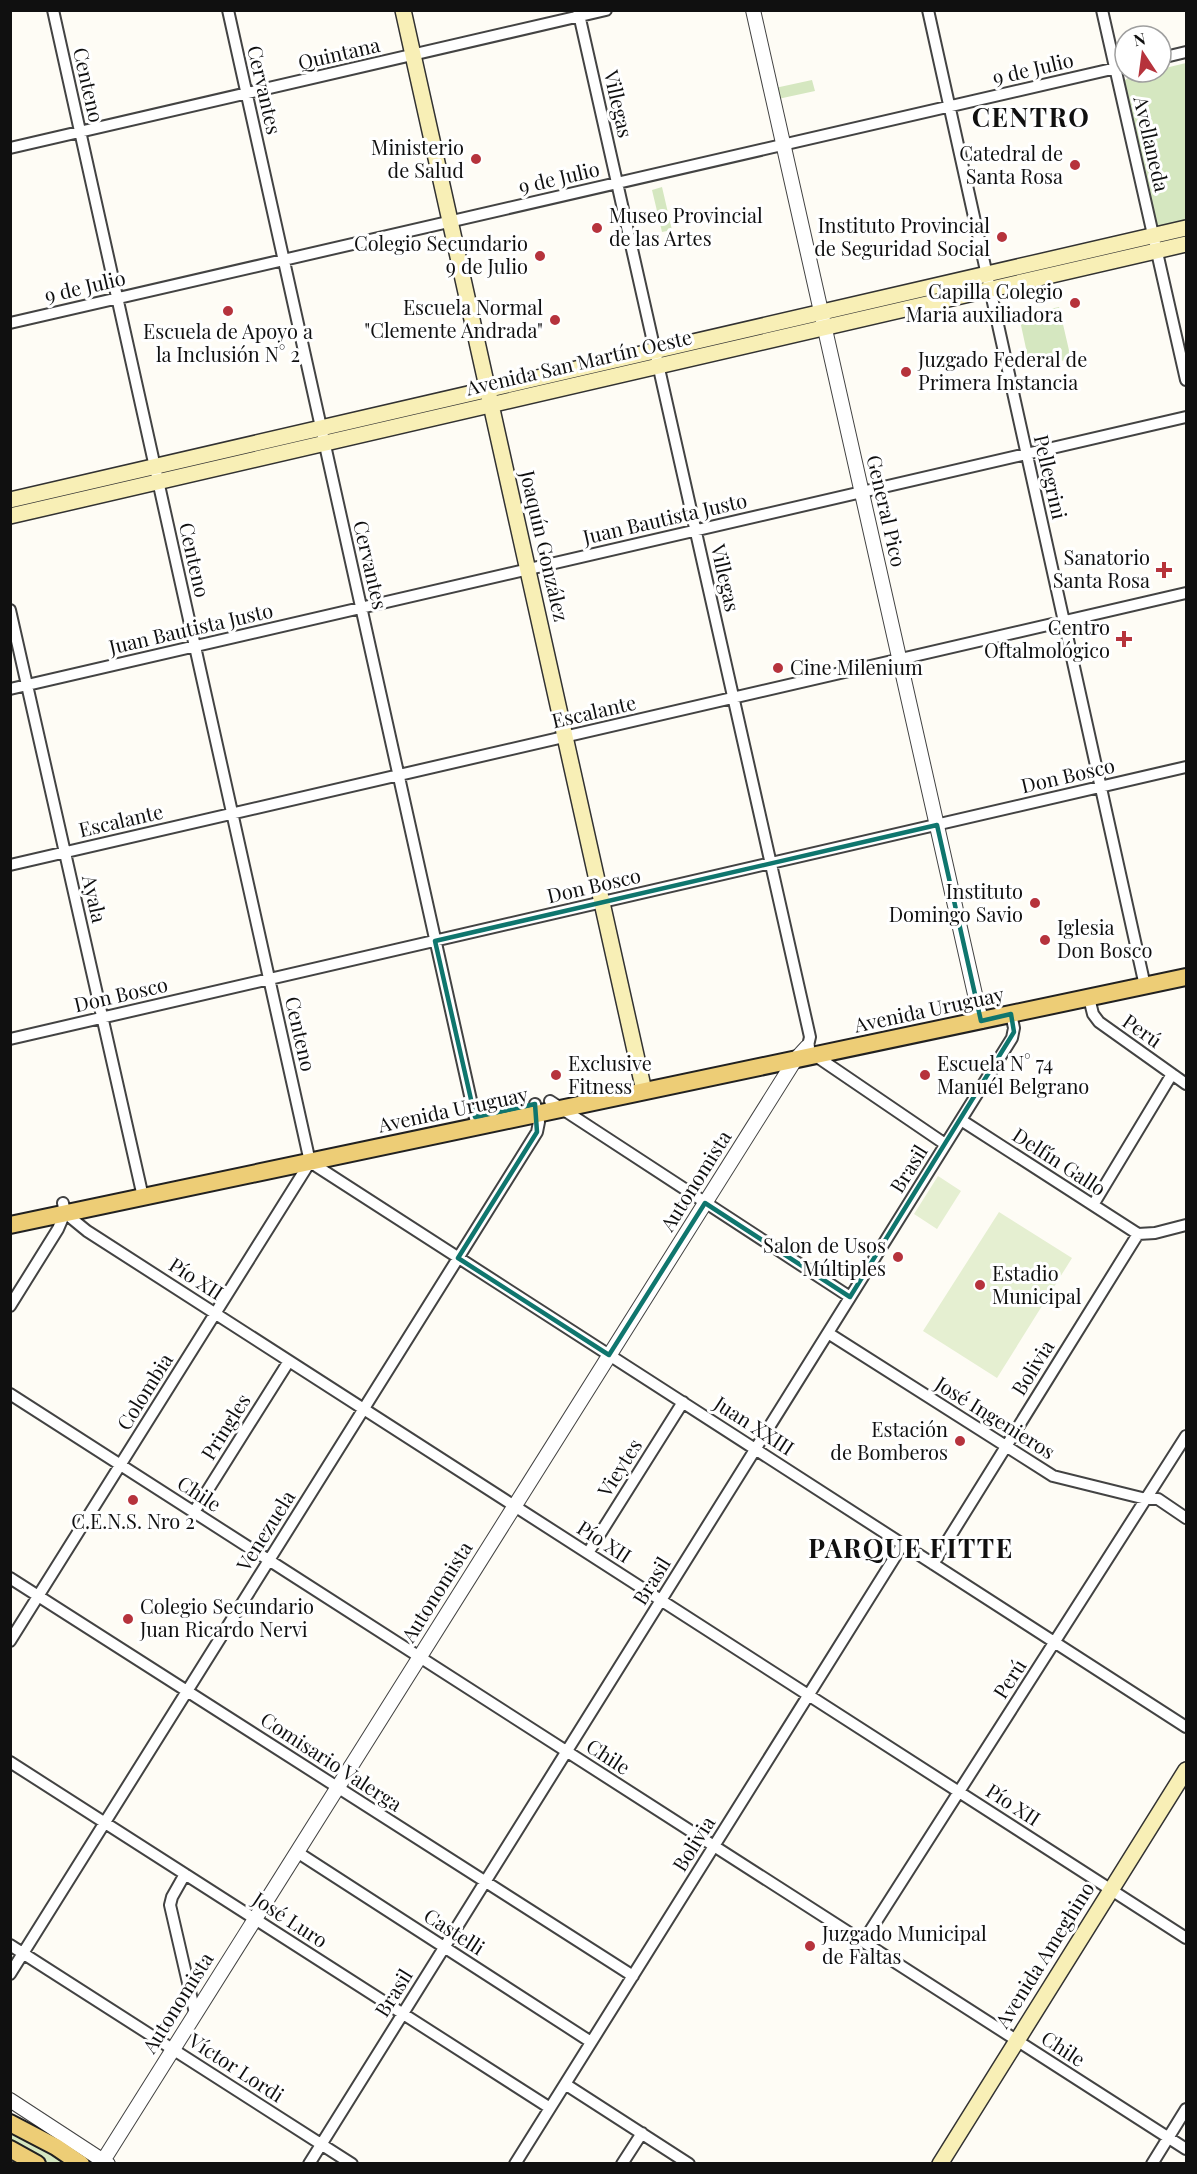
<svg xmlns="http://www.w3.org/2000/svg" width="1197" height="2174" font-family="'Playfair Display',serif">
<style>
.green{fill:#d5e7c0}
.pitch{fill:#e5efd1}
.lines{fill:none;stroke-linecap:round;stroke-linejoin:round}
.minor-casing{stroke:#434343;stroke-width:14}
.tertiary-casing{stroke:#434343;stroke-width:16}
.secondary-casing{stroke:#323232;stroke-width:18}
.primary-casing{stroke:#212121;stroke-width:20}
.minor{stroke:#fff;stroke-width:10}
.tertiary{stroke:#fff;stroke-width:14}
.secondary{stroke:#f8efb6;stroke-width:15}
.primary{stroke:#edcd76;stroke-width:16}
.marked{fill:none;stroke:#0f766e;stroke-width:4.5;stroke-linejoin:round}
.poi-dot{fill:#b6333c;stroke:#fff;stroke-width:2}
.labels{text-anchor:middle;stroke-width:6;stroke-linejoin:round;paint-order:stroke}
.street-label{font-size:20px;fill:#101010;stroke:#fff}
.poi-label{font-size:20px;fill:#101010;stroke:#fff;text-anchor:end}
.district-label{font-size:26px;font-weight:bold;letter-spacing:1.5px;fill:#101010;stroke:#fff}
</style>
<rect width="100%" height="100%" fill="#fefcf5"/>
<path class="green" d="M1186,63V223L1158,228L1155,226L1123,82C1131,73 1149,72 1161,72V69Z
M812,80L815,91L778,99L775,88Z
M662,187L672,230L662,232L652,190Z
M1059,307L1071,359L1030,367L1019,316Z
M10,2128L72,2163H46L11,2144Z"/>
<path class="pitch" d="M938,1176L961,1191L937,1229L914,1214Z
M999,1212L1072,1258L997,1378L923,1331Z"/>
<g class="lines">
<g class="minor-casing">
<path id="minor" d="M53,10L310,1162L1186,1727
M228,10L477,1127
M578,10L810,1037L807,1050L945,1144
M928,10L1145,986
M1102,10L1186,380
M1161,58L1186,52
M10,148L606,10
M10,323L1125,66
M10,610L143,1197
M10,689L1186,417
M10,865L1186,593
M1089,998L1093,1014L1099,1022L1186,1084
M10,1039L1186,767
M550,1101L850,1297
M961,1120L1138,1234
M1093,1205L1172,1074
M65,1213L87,1231L1186,1938
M1138,1234L1155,1233L1186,1225
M10,1306L58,1229L65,1213L63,1203
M828,1333L1053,1476L1146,1499H1158L1186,1518
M10,1394L1186,2149
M194,1512L289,1361
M588,1553L683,1402
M933,1564L1138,1234
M10,1578L633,1976
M10,1641L310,1162
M10,1762L550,2108
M297,1852L591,2042
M185,1874L172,1897L170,1905L195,2013
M863,1942L1186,1436
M10,1945L352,2164
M10,1974L537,1132L539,1122L535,1104
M565,2084L689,2164
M309,2164L1012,1038L1014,1028L1011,1014
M515,2164L903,1544
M622,2164L642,2133
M1152,2164L1186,2109"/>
</g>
<g class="tertiary-casing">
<path id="tertiary" d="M753,10L981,1021
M10,2100L108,2164
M101,2164L795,1060L807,1047"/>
</g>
<g class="secondary-casing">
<path id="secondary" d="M403,10L644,1091
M10,500L1186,228
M10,516L1186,244
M940,2164L1186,1770"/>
</g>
<g class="primary-casing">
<path id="primary" d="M10,1225L1186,977
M10,2123L56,2147L81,2164
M10,2149L37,2164"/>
</g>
<use href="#minor" class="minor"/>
<use href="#tertiary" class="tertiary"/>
<use href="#secondary" class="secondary"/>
<use href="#primary" class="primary"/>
</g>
<path class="marked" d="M937,825L981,1021L1011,1014L1014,1032L850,1297L705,1203L609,1355L458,1258L537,1132L535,1104L475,1117L435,941Z"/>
<g class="poi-dot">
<circle cx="476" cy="159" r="6"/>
<circle cx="1075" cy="165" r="6"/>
<circle cx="597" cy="228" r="6"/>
<circle cx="1002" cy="237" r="6"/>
<circle cx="540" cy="256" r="6"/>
<circle cx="1075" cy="303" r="6"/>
<circle cx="228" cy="311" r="6"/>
<circle cx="555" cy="320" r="6"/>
<circle cx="906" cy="372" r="6"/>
<path d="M1161 561h6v6h6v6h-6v6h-6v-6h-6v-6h6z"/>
<path d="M1121 630h6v6h6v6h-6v6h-6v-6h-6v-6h6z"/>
<circle cx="778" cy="668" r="6"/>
<circle cx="1035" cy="903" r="6"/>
<circle cx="1045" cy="940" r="6"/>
<circle cx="556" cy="1075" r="6"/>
<circle cx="925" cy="1075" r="6"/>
<circle cx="898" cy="1257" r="6"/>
<circle cx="980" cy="1285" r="6"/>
<circle cx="960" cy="1441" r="6"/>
<circle cx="133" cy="1500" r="6"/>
<circle cx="128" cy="1619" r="6"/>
<circle cx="810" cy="1946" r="6"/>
</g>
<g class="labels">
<g class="street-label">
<text transform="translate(339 54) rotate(-13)" y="7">Quintana</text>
<text transform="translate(1033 69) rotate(-13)" y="7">9 de Julio</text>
<text transform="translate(88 85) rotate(77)" y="7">Centeno</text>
<text transform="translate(264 90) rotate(77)" y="7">Cervantes</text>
<text transform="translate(618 104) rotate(77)" y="7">Villegas</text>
<text transform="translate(1151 144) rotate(77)" y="7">Avellaneda</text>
<text transform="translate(559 178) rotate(-13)" y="7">9 de Julio</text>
<text transform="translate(85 287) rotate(-13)" y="7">9 de Julio</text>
<text transform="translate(579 363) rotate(-13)" y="7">Avenida San Martín Oeste</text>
<text transform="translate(1050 477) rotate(77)" y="7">Pellegrini</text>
<text transform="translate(886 511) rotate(77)" y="7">General Pico</text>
<text transform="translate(665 519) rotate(-13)" y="7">Juan Bautista Justo</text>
<text transform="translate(544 546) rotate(77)" y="7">Joaquín González</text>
<text transform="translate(194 560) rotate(77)" y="7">Centeno</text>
<text transform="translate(370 565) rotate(77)" y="7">Cervantes</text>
<text transform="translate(725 578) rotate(77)" y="7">Villegas</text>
<text transform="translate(191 629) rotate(-13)" y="7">Juan Bautista Justo</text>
<text transform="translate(594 712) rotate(-13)" y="7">Escalante</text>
<text transform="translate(1068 776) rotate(-13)" y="7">Don Bosco</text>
<text transform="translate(121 821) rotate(-13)" y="7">Escalante</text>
<text transform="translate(594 886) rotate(-13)" y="7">Don Bosco</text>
<text transform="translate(94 899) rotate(77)" y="7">Ayala</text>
<text transform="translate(121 995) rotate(-13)" y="7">Don Bosco</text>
<text transform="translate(929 1010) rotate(-12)" y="7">Avenida Uruguay</text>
<text transform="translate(1142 1031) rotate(35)" y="7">Perú</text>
<text transform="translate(300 1034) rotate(77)" y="7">Centeno</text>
<text transform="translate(453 1110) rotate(-12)" y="7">Avenida Uruguay</text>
<text transform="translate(1059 1162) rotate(33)" y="7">Delfín Gallo</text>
<text transform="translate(909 1169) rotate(-58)" y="7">Brasil</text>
<text transform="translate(696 1181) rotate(-58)" y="7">Autonomista</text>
<text transform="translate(196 1279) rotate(33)" y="7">Pío XII</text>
<text transform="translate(1033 1368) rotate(-58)" y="7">Bolivia</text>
<text transform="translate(145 1392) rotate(-58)" y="7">Colombia</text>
<text transform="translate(995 1418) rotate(32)" y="7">José Ingenieros</text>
<text transform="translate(754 1426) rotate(33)" y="7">Juan XXIII</text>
<text transform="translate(226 1427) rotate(-58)" y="7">Pringles</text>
<text transform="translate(620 1468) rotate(-58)" y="7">Vieytes</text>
<text transform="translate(199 1494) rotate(33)" y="7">Chile</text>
<text transform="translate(266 1531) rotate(-58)" y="7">Venezuela</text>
<text transform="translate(604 1542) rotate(33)" y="7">Pío XII</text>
<text transform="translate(652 1581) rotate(-58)" y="7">Brasil</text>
<text transform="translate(437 1592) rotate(-58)" y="7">Autonomista</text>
<text transform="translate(1010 1679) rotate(-57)" y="7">Perú</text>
<text transform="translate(608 1757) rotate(33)" y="7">Chile</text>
<text transform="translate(331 1762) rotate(33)" y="7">Comisario Valerga</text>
<text transform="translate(1013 1805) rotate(33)" y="7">Pío XII</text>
<text transform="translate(694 1844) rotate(-58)" y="7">Bolivia</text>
<text transform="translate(290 1920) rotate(33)" y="7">José Luro</text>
<text transform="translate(454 1932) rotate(33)" y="7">Castelli</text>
<text transform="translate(1045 1955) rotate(-58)" y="7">Avenida Ameghino</text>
<text transform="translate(394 1993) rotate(-58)" y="7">Brasil</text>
<text transform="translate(178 2003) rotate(-58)" y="7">Autonomista</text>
<text transform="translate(1063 2049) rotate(33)" y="7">Chile</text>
<text transform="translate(236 2068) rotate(33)" y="7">Víctor Lordi</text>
</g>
<g class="poi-label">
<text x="464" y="155">Ministerio<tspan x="464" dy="23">de Salud</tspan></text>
<text x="1063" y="161">Catedral de<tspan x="1063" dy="23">Santa Rosa</tspan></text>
<text x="609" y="223" text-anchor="start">Museo Provincial<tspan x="609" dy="23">de las Artes</tspan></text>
<text x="990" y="233">Instituto Provincial<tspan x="990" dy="23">de Seguridad Social</tspan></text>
<text x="528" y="251">Colegio Secundario<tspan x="528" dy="23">9 de Julio</tspan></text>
<text x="1063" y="299">Capilla Colegio<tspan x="1063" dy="23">Maria auxiliadora</tspan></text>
<text x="543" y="315">Escuela Normal<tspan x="543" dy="23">"Clemente Andrada"</tspan></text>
<text x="228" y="339" text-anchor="middle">Escuela de Apoyo a<tspan x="228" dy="23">la Inclusión N° 2</tspan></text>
<text x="918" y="367" text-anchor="start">Juzgado Federal de<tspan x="918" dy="23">Primera Instancia</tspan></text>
<text x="1150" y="565">Sanatorio<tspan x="1150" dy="23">Santa Rosa</tspan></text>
<text x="1110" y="635">Centro<tspan x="1110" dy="23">Oftalmológico</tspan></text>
<text x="790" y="675" text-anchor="start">Cine Milenium</text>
<text x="1023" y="899">Instituto<tspan x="1023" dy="23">Domingo Savio</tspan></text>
<text x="1057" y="935" text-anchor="start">Iglesia<tspan x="1057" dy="23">Don Bosco</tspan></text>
<text x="568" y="1071" text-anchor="start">Exclusive<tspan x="568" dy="23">Fitness</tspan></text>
<text x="937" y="1071" text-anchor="start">Escuela N° 74<tspan x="937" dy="23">Manuél Belgrano</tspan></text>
<text x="886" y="1253">Salon de Usos<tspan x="886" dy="23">Múltiples</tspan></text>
<text x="992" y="1281" text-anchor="start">Estadio<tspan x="992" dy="23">Municipal</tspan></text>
<text x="948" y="1437">Estación<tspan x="948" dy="23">de Bomberos</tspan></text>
<text x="133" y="1529" text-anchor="middle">C.E.N.S. Nro 2</text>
<text x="140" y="1614" text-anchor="start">Colegio Secundario<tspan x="140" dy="23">Juan Ricardo Nervi</tspan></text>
<text x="822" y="1941" text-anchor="start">Juzgado Municipal<tspan x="822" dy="23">de Faltas</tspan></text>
</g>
<g class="district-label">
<text x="1031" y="127">CENTRO</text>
<text x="911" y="1558">PARQUE FITTE</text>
</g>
</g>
<rect width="1197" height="2174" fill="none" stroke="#101010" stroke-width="24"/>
<g transform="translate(1143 54) rotate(347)"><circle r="28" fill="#ffffff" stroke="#9f9f9f" stroke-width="1.5"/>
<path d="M0-4.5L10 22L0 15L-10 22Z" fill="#b6333c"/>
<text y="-9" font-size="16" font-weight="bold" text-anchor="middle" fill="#101010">N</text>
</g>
</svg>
